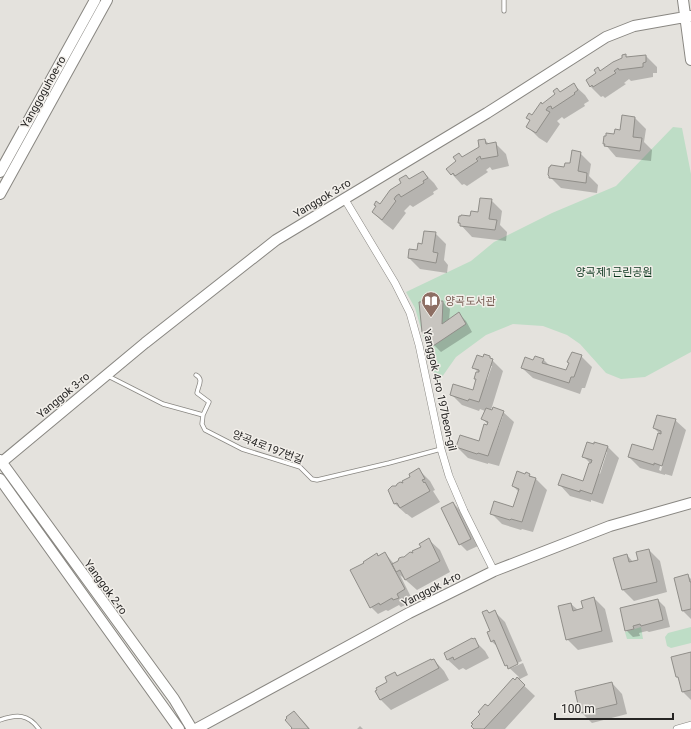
<svg xmlns="http://www.w3.org/2000/svg" width="691" height="729" font-family="Roboto,'Noto Sans KR',sans-serif">
<style>
.green{fill:#beddc6}
.shadow{fill:#0003;fill-rule:evenodd}
.building{fill:#c8c5c0;stroke:#908e89}
.lines{fill:none;stroke-linecap:round;stroke-linejoin:round}
.lane-casing{stroke:#898782;stroke-width:5}
.street-casing{stroke:#898782;stroke-width:8}
.secondary-casing{stroke:#898782;stroke-width:12}
.lane{stroke:#fff;stroke-width:3.5}
.street{stroke:#fff;stroke-width:7}
.secondary{stroke:#fff;stroke-width:10}
.labels{text-anchor:middle;stroke-width:3;stroke-linejoin:round;paint-order:stroke}
.street-label{font-size:11px;fill:#262524;stroke:#f2efea}
.park-label{font-size:11px;fill:#0b361e;stroke:#f2efea}
.education-label{font-size:11px;fill:#785e54;stroke:#f2efea;text-anchor:start}
</style>
<rect width="100%" height="100%" fill="#e4e2dd"/>
<path class="green" d="M673,127L682,128L691,174V352L645,377L621,379L606,373L580,344L567,335L543,326L513,324L486,335L456,357L437,384L415,308L406,292L471,261L494,242L552,213L616,186Z
M641,627L643,639H627L625,632Z
M691,627V643L671,648L667,646L665,637L668,633Z"/>
<path class="shadow" d="M625,55L628,58L646,56L657,67V73H653V77L631,81L629,79L624,83L626,84L605,98L603,96L601,97L590,86L597,74L598,68L602,72L623,58Z
M574,85L585,95L589,101L584,104L585,106L564,119L562,117L557,121L560,124L547,143L539,138L528,127L531,121L527,118L532,117L543,105Z
M635,118L646,129L644,142L652,150L651,161L616,157L604,143L621,131Z
M485,140L489,144L495,143L506,154L509,166L492,170L490,167L486,170L488,172L467,186L464,184L462,185L452,174L463,158L480,148Z
M580,153L591,164L589,176L598,185L597,193L561,188L550,177L571,165Z
M423,172L434,183L438,189L433,192L434,194L413,207L410,205L404,211L406,213L393,230L384,223L373,212L403,183Z
M491,200L502,211L500,225L507,232L506,241L472,237L459,223L479,213Z
M435,233L446,244L444,260L448,265L447,273L420,269L409,258Z
M443,302L450,309L449,320L459,314L466,321L472,332L441,352L434,345Z
M581,356L592,367L585,388H582L580,394L533,378L522,368L533,361L543,359L550,366L566,371Z
M489,357L503,371L491,410L503,412L514,422L499,466L488,463V464L468,458L457,447L480,442L490,427L483,419L485,411L480,409L479,411L462,405L451,394L474,391L477,380L475,378L478,372L474,368L483,358ZM490,366H492L487,380L486,378ZM501,415L503,416L497,432L496,431Z
M675,420L686,430L672,476L665,474V475L640,468L629,457L653,452L661,435L654,428ZM662,460H664L661,471L659,470Z
M595,443L608,447L619,458L603,504L591,500V502L570,496L560,485L584,482L590,463L583,456ZM605,452H607L600,474L598,473Z
M419,470L430,481L435,490L433,491L440,502L412,518L407,514H406L395,504L405,483Z
M526,475H529L536,479L547,490L533,532L522,529L521,530L502,524L491,513L514,509L519,492L513,486Z
M453,503L460,510L478,546L467,551L460,544Z
M429,540L440,550L450,572L417,590L400,575L411,597L403,601L405,605L401,607L399,605L388,611L386,610L378,614L371,607L365,564L377,554L379,556L385,553L394,564L415,554Z
M649,550L660,561L667,592L634,601L623,590L627,555L633,562L639,560Z
M687,575L691,579V619L683,611L675,578Z
M594,598L605,609L613,642L578,650L567,639L571,604L578,610L584,609Z
M658,600L665,607L670,627L649,632L647,631L639,633L640,636L633,637L626,630Z
M487,611L490,613L494,611L505,622L522,661L511,666V668L523,663L528,675L518,680L535,696L505,729H475L488,707L519,677L506,665L499,648L491,641V631Z
M474,640L485,651L489,658L466,670L463,668L459,670L448,660Z
M691,653V700L683,692L680,679L677,677Z
M434,660L444,671L449,680L391,710L380,699L378,690L388,682L395,673L399,677Z
M612,683L622,694L627,714L592,723L581,712Z
M294,712L305,723L310,729H292Z
M360,726L363,729H357Z"/>
<path class="building" d="M626,54V57L646,55V62L643,63V67L619,70L618,68L614,71L616,73L593,87L592,85L590,87L586,80L596,73L594,70L598,67L600,71L613,62L622,58V55Z
M574,83L578,90L574,93L575,94L552,109L551,106L548,107L546,110L550,112L536,133L526,127L530,120L526,118L529,113L532,115L541,102L542,104L555,94L553,91L557,88L560,92Z
M622,115L635,117L633,137L642,138L640,151L604,146L605,144H603L604,136H606V133L614,134L615,129L620,130Z
M485,139L486,144L496,142L498,156L481,159L480,156L476,159L478,161L455,176L453,173L451,175L446,169L456,161L453,157L459,153L462,157L479,147L478,140Z
M572,150L581,152L578,171L587,173L586,183L549,178V176L548,175L549,167H550L551,165L564,167L565,163H570Z
M423,171L428,178L423,181L424,183L401,197L399,194L396,196L394,199L396,201L382,220L372,212L376,206L374,205L376,201L380,204L390,190L401,183L399,179L406,175L409,179Z
M480,198L492,199L489,219L497,220L495,230L460,226V223H458L459,216H461V215L470,216L471,211L478,212Z
M424,231L436,232L433,252L438,253L436,263L408,258L409,249L417,250L418,243L422,244Z
M443,301L442,324L459,312L466,324L433,346L422,332L419,302Z
M572,352L582,355L574,377H571L569,383L521,368L525,357L533,360L535,356L544,359L542,363L566,370L569,363L567,362Z
M484,354L490,356V358L493,359L479,402L469,399L468,401L450,395L453,384L473,390L476,379H474L476,372H479V370L472,368L477,355L483,357Z
M493,407L504,411L488,456L478,453L477,454L456,447L460,435L479,441L484,424L487,425L488,422L481,419L486,408L492,410Z
M657,415L676,419L662,466L654,463V465L628,457L632,444L653,450L658,433L661,434V431L653,428Z
M587,442L594,444V442L608,446L592,494L580,490V492L558,485L562,474L583,481L589,463H591L592,460L582,457Z
M419,468L425,479L422,480L424,483L425,482L430,491L400,508L397,503L394,504L388,490L392,486H396L397,484L400,482L403,483L402,481L410,477L409,474Z
M517,471L525,474L526,472L530,474L529,476L536,478L522,522L511,519L510,520L490,514L494,501L513,507L519,489L512,486Z
M453,502L471,539L459,545L441,508Z
M429,538L440,561L405,580L400,570L396,572L392,564L398,561L399,558L402,557H404L410,552L413,553L412,551L421,547L419,544Z
M649,549L657,582L622,590L613,558L627,554L629,562L638,560L636,552Z
M385,552L405,589L397,594L399,598L393,600L392,598L380,605L379,603L370,608L350,570L364,563L363,562L377,553L378,556Z
M688,574L690,582H691V609L682,611L674,578Z
M594,597L602,631L566,640L558,606L571,603L573,611L583,608L581,601Z
M658,599L663,620L641,626L640,624L633,626L634,629L625,631L620,608Z
M487,610L489,613L495,610L518,664L508,669L507,665L505,666L494,640L491,642L487,632L490,631L482,612Z
M472,638L473,639L475,638L479,647L454,660L453,657L447,660L444,653Z
M691,652V690L682,692L678,677H676L671,657Z
M431,659V660L434,659L439,668L380,700L375,691L377,690L376,688L387,682L385,677L395,672L397,676Z
M517,677L525,685L484,729H474L471,726L473,724L471,723L480,714L478,712L485,704L488,706L513,678L515,680Z
M612,682L617,704L580,713L575,691Z
M294,711L309,729H291L292,728L285,720L287,718L286,717Z"/>
<g class="lines">
<g class="lane-casing">
<path id="lane" d="M504,0V11
M196,375C204,379 198,386 197,393L209,402L203,415
M108,376L163,404L203,415L202,424L205,430L242,449L300,467L312,479L317,480L389,463L441,449
M0,720C17,714 28,714 39,729"/>
</g>
<g class="street-casing">
<path id="street" d="M344,198L395,283L410,313L419,345L441,449L449,476L464,511L494,571
M677,729L691,725"/>
</g>
<g class="secondary-casing">
<path id="secondary" d="M683,0L691,60
M0,172L95,0
M0,194L107,0
M0,460L174,699L192,729
M2,462L145,343L276,240L487,113L606,37L634,26L691,16
M0,479L179,729
M196,729L409,613L494,571L610,526L691,503"/>
</g>
<use href="#lane" class="lane"/>
<use href="#street" class="street"/>
<use href="#secondary" class="secondary"/>
</g>
<defs>
<g id="library-pin" transform="scale(1)"><path d="M0 17L-7.5 6A9.5 9.5 0 1 1 7.5 6Z" fill="#8d6e63" stroke="#f2efea"/><path d="M-6-4Q-3-5.5-.7-3.5V5Q-3 3-6 4ZM6-4Q3-5.5 .7-3.5V5Q3 3 6 4Z" fill="#fff"/></g>
</defs>
<g fill-rule="evenodd">
<use href="#library-pin" x="431" y="301"/>
</g>
<g class="labels">
<g class="street-label">
<text transform="translate(43 92) rotate(-61)" y="4">Yanggoguhoe-ro</text>
<text transform="translate(322 198) rotate(-31)" y="4">Yanggok 3-ro</text>
<text transform="translate(440 390) rotate(78)" y="4">Yanggok 4-ro 197beon-gil</text>
<text transform="translate(63 395) rotate(-40)" y="4">Yanggok 3-ro</text>
<text transform="translate(268 447) rotate(21)" y="4">양곡4로197번길</text>
<text transform="translate(106 587) rotate(54)" y="4">Yanggok 2-ro</text>
<text transform="translate(431 589) rotate(-27)" y="4">Yanggok 4-ro</text>
</g>
<g class="park-label">
<text x="614" y="276">양곡제1근린공원</text>
</g>
<g class="education-label">
<text x="445" y="305">양곡도서관</text>
</g>
</g>
<path d="M555 713v6h118v-6" fill="none" stroke="#262524" stroke-width="2"/>
<text x="561" y="713" font-size="12" fill="#262524" stroke="#f2efea" stroke-width="3" paint-order="stroke">100 m</text>
</svg>
